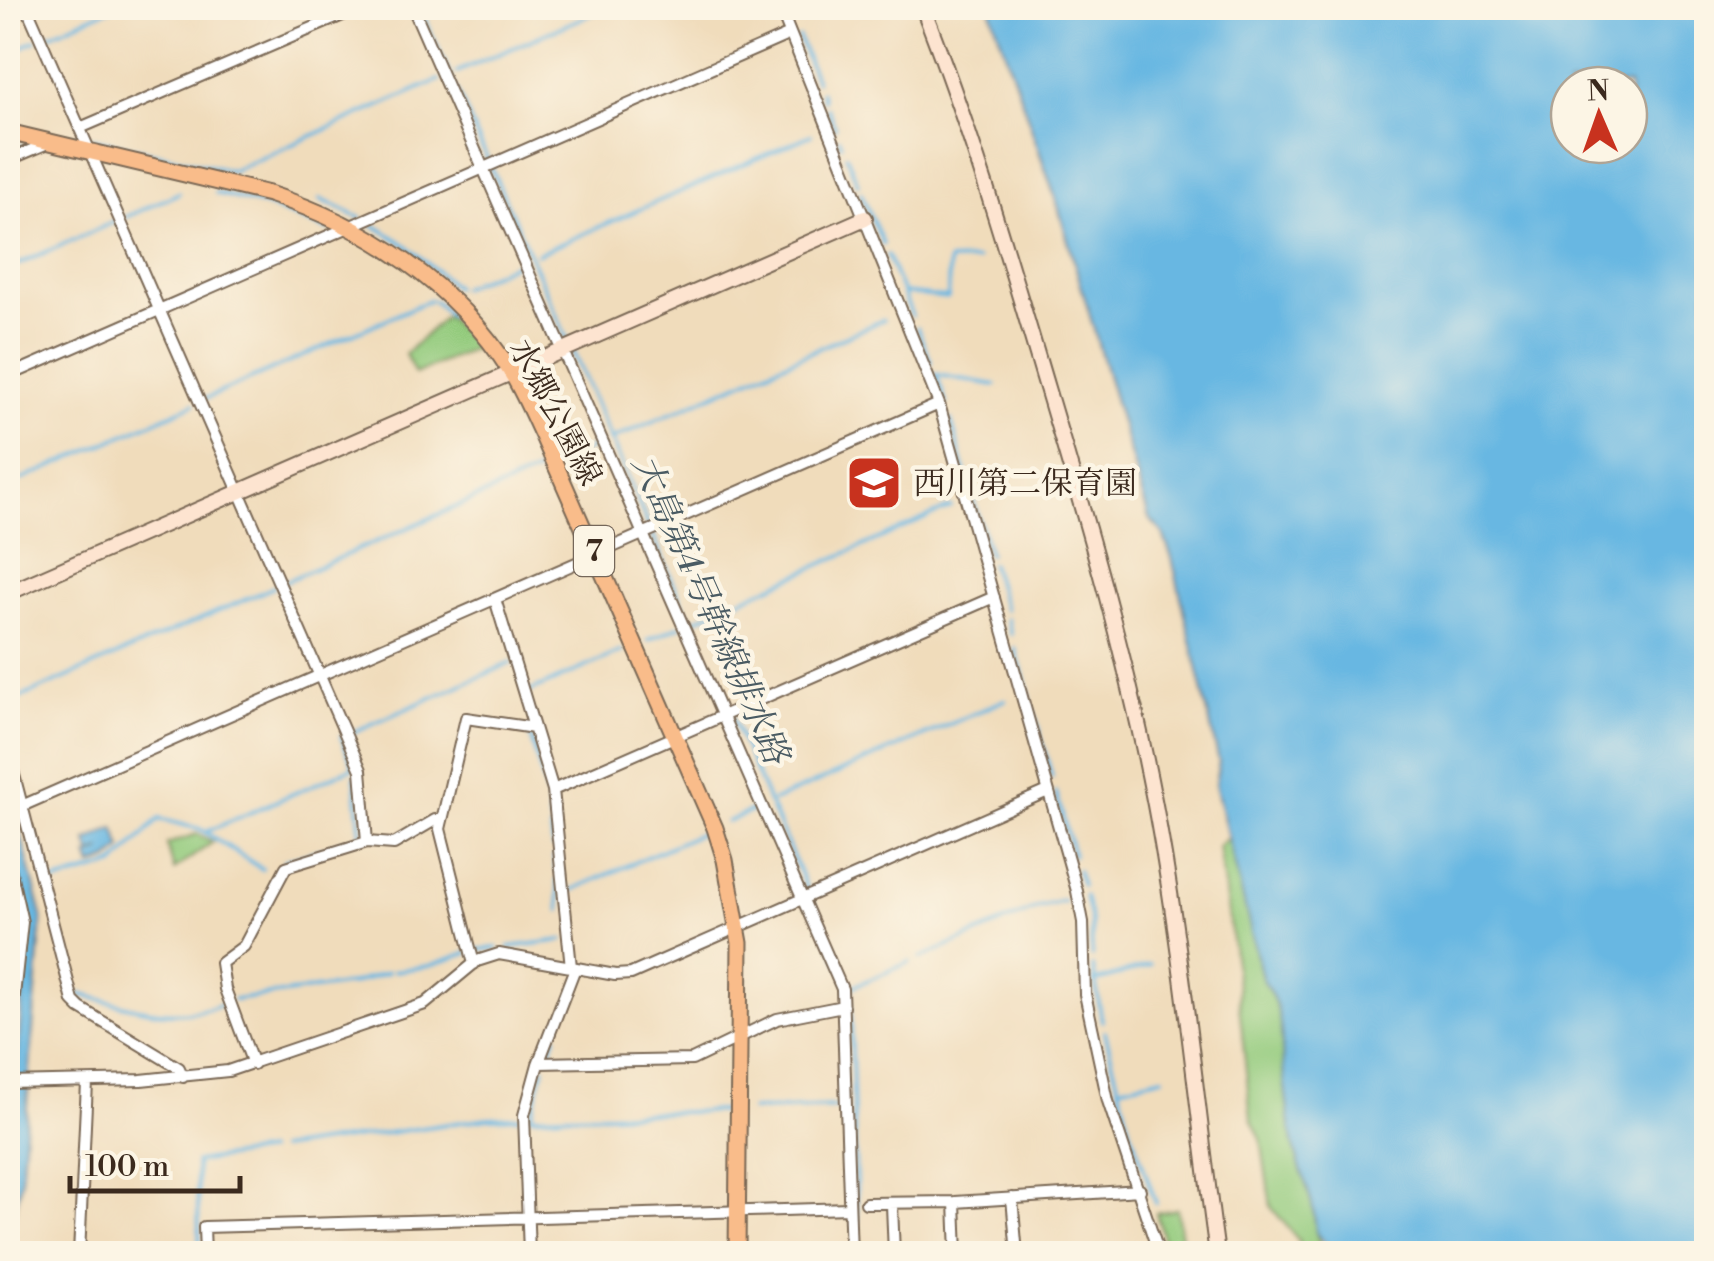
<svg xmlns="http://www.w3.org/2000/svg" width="1714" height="1261" font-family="'Libre Bodoni','Noto Serif JP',serif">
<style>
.green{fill:#92ca7c;stroke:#667a4d;stroke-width:2.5}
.water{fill:#67b7e2;stroke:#517080;stroke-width:2.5;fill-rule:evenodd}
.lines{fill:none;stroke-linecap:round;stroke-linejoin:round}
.stream{stroke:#67b7e2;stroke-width:4}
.street-casing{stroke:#7a6855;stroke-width:14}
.secondary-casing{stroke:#7a6855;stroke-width:18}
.primary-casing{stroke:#7a6855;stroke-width:19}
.street{stroke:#fff;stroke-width:10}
.secondary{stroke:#fde4d0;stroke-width:14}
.primary{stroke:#f9bc8a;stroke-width:15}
.labels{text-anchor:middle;stroke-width:9;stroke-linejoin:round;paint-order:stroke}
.shield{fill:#fcf5e5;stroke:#75675a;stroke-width:2.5}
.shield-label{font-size:30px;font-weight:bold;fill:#3b2a1e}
.street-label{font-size:32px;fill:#3b2a1e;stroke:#fcf5e5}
.poi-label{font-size:32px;fill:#3b2a1e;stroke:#fcf5e5;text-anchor:start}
.water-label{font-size:35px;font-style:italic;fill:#4a5b63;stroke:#fcf5e5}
</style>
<rect width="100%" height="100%" fill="#fcf5e5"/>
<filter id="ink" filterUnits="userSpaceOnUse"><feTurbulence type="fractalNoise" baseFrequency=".01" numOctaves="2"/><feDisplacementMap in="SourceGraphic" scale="20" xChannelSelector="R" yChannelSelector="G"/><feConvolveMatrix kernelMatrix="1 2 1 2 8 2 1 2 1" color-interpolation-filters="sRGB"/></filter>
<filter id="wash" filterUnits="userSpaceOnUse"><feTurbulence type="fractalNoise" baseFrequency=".0048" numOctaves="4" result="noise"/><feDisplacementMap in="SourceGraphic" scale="40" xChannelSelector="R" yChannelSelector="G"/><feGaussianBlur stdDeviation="2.25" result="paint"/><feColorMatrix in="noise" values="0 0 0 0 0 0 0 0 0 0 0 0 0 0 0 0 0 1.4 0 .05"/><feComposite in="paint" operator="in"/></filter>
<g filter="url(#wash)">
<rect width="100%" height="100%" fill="#f0dcbb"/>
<path class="green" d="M446,316L477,347L415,374L405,354Z
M197,834L213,842L174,870L167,844Z
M1229,837L1263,981C1293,1018 1287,1095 1294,1142C1297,1163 1307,1182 1312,1202C1317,1222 1313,1238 1326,1253H1278L1297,1250L1300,1242L1271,1207L1261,1139L1251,1119L1233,946L1218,846Z
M1177,1209L1183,1253H1167L1156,1213Z"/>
<path class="water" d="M990,8H1706V1253H1335L1316,1233C1315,1206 1305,1183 1297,1157C1290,1136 1288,1110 1285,1087C1279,1051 1288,1013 1263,981L1215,784L1219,762L1172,558L1162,532L1149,518L1057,203ZM1569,85H1629V145H1569Z
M8,784L42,916L21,1181L8,1242V1168L29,915L8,836Z
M114,828L122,848L110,859L92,866L88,856L102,850L91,853L87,841Z"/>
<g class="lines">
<path class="stream" d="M420,8L568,341
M786,8L793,23
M47,36L111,8
M799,38L816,81
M8,53L35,41
M457,72L605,8
M821,92L823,100
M827,108L835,127
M89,138L231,171
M839,139L841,144
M8,144L23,147
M846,155L858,184
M234,170L439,80
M216,193L263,205L328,230
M861,193L883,244
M320,199L360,218
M126,217L179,193
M372,224L406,245L455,287
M537,254L811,135
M887,255L912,316
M8,269L116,221
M461,288L519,262
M903,293L948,298L949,261L977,260
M434,301L449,315
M917,328L931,362
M572,350L850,988L858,1254
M936,374L946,403
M937,375L996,385
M205,399L430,300
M951,420L966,476
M610,440L883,320
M568,458L599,444
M8,486L194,404
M970,489L989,554
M991,564L1005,610
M286,581L543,469
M1007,619L1011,634
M690,622L951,507
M648,640L680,626
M1015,648L1030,700
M529,692L622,651
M8,703L274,587
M1033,711L1052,777
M351,733L511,663
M530,735L548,797L550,821
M1056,792L1073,855
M774,801L1005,700
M727,822L758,808
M551,828L553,847
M206,832L354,767L341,737
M330,846L361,837L355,777
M554,857L556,871
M284,861L324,849
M1077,870L1082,885
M557,880L560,910
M49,884L114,865L159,819L200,829L262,869
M572,890L701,833
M1085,896L1091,921L1092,956
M509,947L563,940
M476,950L497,948
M921,958L1039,907L1064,901
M1093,967L1102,1021
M394,971L429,966L467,953
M1094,982L1150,965
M850,988L910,962
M79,994C133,1007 170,1024 226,1003
M234,1000L351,984L388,972
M1105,1032L1129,1126L1156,1203
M548,1056L556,1036
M544,1068L531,1116L724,1111
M1119,1087L1163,1077
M751,1110L841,1107
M279,1149L488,1118L519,1117
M200,1254L196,1162L267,1151"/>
</g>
</g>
<g filter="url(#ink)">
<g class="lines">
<g class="street-casing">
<path id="street" d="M27,8L361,770L367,842L286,867L244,946L221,963L225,989L253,1064
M413,8L842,989L851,1254
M780,8L939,404L1077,891L1083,922L1085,994L1108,1101L1159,1254
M80,128L359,8
M8,160L48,143
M8,376L790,34
M495,599L553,790L571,967
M8,752L73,1001L80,1008L179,1068L183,1077
M553,790L994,597
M8,812L939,404
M367,842L394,844L435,820H442
M8,859L22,922L8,1051
M474,964L440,829L466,718L534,728
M8,1057L10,1082
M539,1063L692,1060L777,1019L843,1006
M8,1083L141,1080L228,1071L425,1004L477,961L499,954L615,975L631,974L1048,791
M1012,1198L1017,1254
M955,1202L957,1254
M866,1203L955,1202L1140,1190
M892,1205L894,1254
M79,1254L87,1083
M205,1254L204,1227L849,1208
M529,1254L524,1115L538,1064L575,968"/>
</g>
<g class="secondary-casing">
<path id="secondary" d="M923,8C972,132 1009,260 1047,388C1088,526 1128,663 1155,805C1183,953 1196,1104 1217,1254
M8,593L865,218"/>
</g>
<g class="primary-casing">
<path id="primary" d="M8,132L269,194C366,225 456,284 511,372C523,391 532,413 542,434L715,828L725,860L740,943L737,1254"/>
</g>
<use href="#street" class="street"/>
<use href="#secondary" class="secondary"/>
<use href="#primary" class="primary"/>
</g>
</g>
<defs>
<g id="school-square" transform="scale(2.875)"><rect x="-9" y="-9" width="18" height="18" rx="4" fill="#c8321e" stroke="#fcf5e5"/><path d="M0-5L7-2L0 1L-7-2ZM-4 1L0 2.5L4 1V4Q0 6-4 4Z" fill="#fff"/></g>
</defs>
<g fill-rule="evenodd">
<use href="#school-square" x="874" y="483"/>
</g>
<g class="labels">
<rect class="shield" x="574" y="526" width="40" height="50" rx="8"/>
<g class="shield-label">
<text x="594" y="561">7</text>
</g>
<g class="street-label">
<text transform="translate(556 412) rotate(62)" y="11">水郷公園線</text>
</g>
<g class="poi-label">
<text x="913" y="494">西川第二保育園</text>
</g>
<g class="water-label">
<text transform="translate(711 609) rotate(66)" y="12">大島第4号幹線排水路</text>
</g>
</g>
<rect width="1714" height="1261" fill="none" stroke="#fcf5e5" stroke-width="40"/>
<g transform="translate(1599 115) rotate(358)"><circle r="48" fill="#fcf5e5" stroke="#afa495" stroke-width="2.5"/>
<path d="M0-8L18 38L0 25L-18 38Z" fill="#c8321e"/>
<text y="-15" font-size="28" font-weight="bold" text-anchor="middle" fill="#3b2a1e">N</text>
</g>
<path d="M70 1176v15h170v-15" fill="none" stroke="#3b2a1e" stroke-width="5"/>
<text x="85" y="1176" font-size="30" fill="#3b2a1e" stroke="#fcf5e5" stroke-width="8" paint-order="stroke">100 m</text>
</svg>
